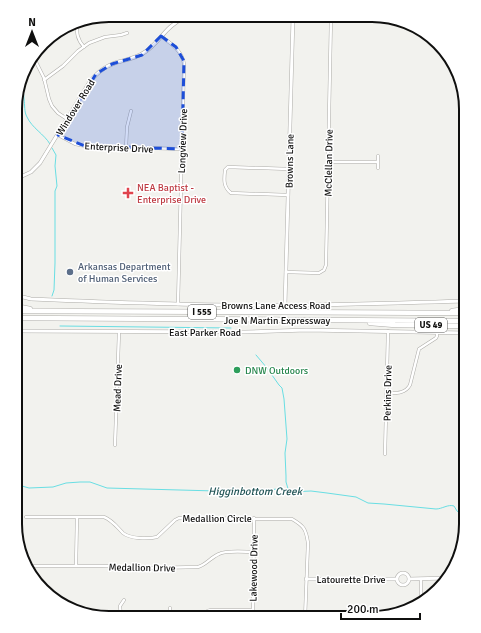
<svg xmlns="http://www.w3.org/2000/svg" width="481" height="633" font-family="Signika,sans-serif">
<style>
.lines{fill:none;stroke-linecap:round;stroke-linejoin:round}
.stream{stroke:#69dee3;stroke-width:1}
.minor-casing{stroke:#adaca8;stroke-width:3.5}
.tertiary-casing{stroke:#adaca8;stroke-width:4}
.motorway-casing{stroke:#adaca8;stroke-width:5.5}
.minor{stroke:#fff;stroke-width:2.5}
.tertiary{stroke:#fff;stroke-width:3}
.motorway{stroke:#fff;stroke-width:4.5}
.marked{fill:#1d4ed8;fill-opacity:0.2;stroke:#1d4ed8;stroke-width:3;stroke-dasharray:8 5;stroke-linejoin:round}
.health-dot{fill:#e0444e;stroke:#fff;stroke-width:1.5}
.service-dot{fill:#5c6f8a;stroke:#fff;stroke-width:1.5}
.leisure-dot{fill:#2e9e5b;stroke:#fff;stroke-width:1.5}
.labels{text-anchor:middle;stroke-width:3;stroke-linejoin:round;paint-order:stroke}
.shield{fill:#fff;stroke:#585857;stroke-width:1}
.shield-label{font-size:9px;font-weight:bold;fill:#10100f}
.street-label{font-size:10px;fill:#10100f;stroke:#fff}
.health-label{font-size:10px;fill:#be3a42;stroke:#fff;text-anchor:start}
.service-label{font-size:10px;fill:#4e5e75;stroke:#fff;text-anchor:start}
.leisure-label{font-size:10px;fill:#27864d;stroke:#fff;text-anchor:start}
.water-label{font-size:11px;font-style:italic;fill:#215456;stroke:#fff}
.rim{fill:none;stroke:#10100f;stroke-width:2}
</style>
<rect width="100%" height="100%" fill="#f2f2ee"/>
<g class="lines">
<path class="stream" d="M21,83C22,88 24,93 24,99C25,105 24,112 27,117C32,128 44,134 50,144
M52,296L54,290L55,263V191L57,186L55,166L56,155L52,148
M60,326L231,328
M256,355L267,368L279,385L282,388L284,399L287,439L285,453L286,476V482L289,492
M15,484L29,488L53,487L66,483L80,482H90L107,488L216,491L238,493H251L264,490L279,489L289,492L311,491L327,493L356,497L368,503L384,504L436,509C442,509 448,504 454,506L457,511L466,518"/>
<g class="minor-casing">
<path id="minor" d="M77,21C77,32 76,38 84,47
M161,36C171,44 182,50 184,64L178,304
M33,56L44,78L49,99L52,106L58,113L67,119
M44,80L63,66L78,51L89,43L105,37L121,35L127,33
M58,135L75,144L85,146L182,149
M126,148L127,127L131,111
M328,162H378
M378,168V156
M288,195L231,193C223,187 224,179 225,170L228,167L289,169
M286,272L319,273L324,270L326,265L331,17
M387,393C396,393 405,394 410,385L419,349L436,338L437,336V333
M115,445L119,332
M385,454L388,331
M26,517H104C112,520 117,527 123,533C130,539 148,539 157,537L175,520L179,518L292,519C304,526 306,529 308,543L305,618
M76,566L77,517
M27,568L34,566H102L151,568L198,567C206,565 211,557 219,554C226,550 245,552 254,552
M421,601V579
M170,608V617
M121,617L120,606L124,600
M200,618L203,613L210,610H253
M253,618L254,518"/>
</g>
<g class="tertiary-casing">
<path id="tertiary" d="M16,179L31,172L40,163L89,83C97,72 108,64 122,61C130,59 138,57 145,52C160,42 165,27 182,19
M15,295L31,299C103,302 176,305 248,305C321,306 393,303 466,301
M285,305L293,17
M15,331L245,332L307,330L466,333
M397 579a6 6 0 1 1 12 0a6 6 0 1 1-12 0Z
M306,579H396
M409,579L448,578"/>
</g>
<g class="motorway-casing">
<path id="motorway" d="M15,306L30,309
M15,311L466,313
M452,311L466,309
M15,318L466,321
M370,323L395,325L466,326"/>
</g>
<use href="#minor" class="minor"/>
<use href="#tertiary" class="tertiary"/>
<use href="#motorway" class="motorway"/>
</g>
<path class="marked" d="M161,36L176,47L184,61L182,149L85,146L58,135L96,74L112,64L142,55Z"/>
<path class="health-dot" d="M126 187h4v4h4v4h-4v4h-4v-4h-4v-4h4z"/>
<circle class="service-dot" cx="70" cy="272" r="4"/>
<circle class="leisure-dot" cx="237" cy="370" r="4"/>
<g class="labels">
<g class="shield">
<rect x="188" y="305" width="28" height="14" rx="3"/>
<rect x="415" y="318" width="32" height="14" rx="3"/>
</g>
<g class="shield-label">
<text x="202" y="315">I 555</text>
<text x="431" y="328">US 49</text>
</g>
<g class="street-label">
<text transform="translate(75 107) rotate(-58)" y="4">Windover Road</text>
<text transform="translate(182 141) rotate(-88)" y="4">Longview Drive</text>
<text transform="translate(119 147) rotate(3)" y="4">Enterprise Drive</text>
<text transform="translate(289 161) rotate(-89)" y="4">Browns Lane</text>
<text transform="translate(328 163) rotate(-89)" y="4">McClellan Drive</text>
<text x="276" y="309">Browns Lane Access Road</text>
<text x="277" y="324">Joe N Martin Expressway</text>
<text x="205" y="336">East Parker Road</text>
<text transform="translate(117 388) rotate(-88)" y="4">Mead Drive</text>
<text transform="translate(387 393) rotate(-89)" y="4">Perkins Drive</text>
<text x="217" y="522">Medallion Circle</text>
<text transform="translate(142 567) rotate(1)" y="4">Medallion Drive</text>
<text transform="translate(253 568) rotate(-89)" y="4">Lakewood Drive</text>
<text x="351" y="583">Latourette Drive</text>
</g>
<g class="health-label">
<text x="137" y="191">NEA Baptist -<tspan x="137" dy="12">Enterprise Drive</tspan></text>
</g>
<g class="service-label">
<text x="78" y="270">Arkansas Department<tspan x="78" dy="12">of Human Services</tspan></text>
</g>
<g class="leisure-label">
<text x="245" y="374">DNW Outdoors</text>
</g>
<g class="water-label">
<text x="255" y="495">Higginbottom Creek</text>
</g>
</g>
<path d="M0 0H481V633H0ZM109 22H372A87 87 0 0 1 459 109V524A87 87 0 0 1 372 611H109A87 87 0 0 1 22 524V109A87 87 0 0 1 109 22Z" fill="#fff" fill-rule="evenodd"/>
<path class="rim" d="M109 22H372A87 87 0 0 1 459 109V524A87 87 0 0 1 372 611H109A87 87 0 0 1 22 524V109A87 87 0 0 1 109 22Z"/>
<g transform="translate(32 32)" stroke="#ffffff" stroke-width="3" paint-order="stroke">
<path d="M0-3L7 15L0 10L-7 15Z" fill="#10100f"/>
<text y="-6" font-size="11" font-weight="bold" text-anchor="middle" fill="#10100f">N</text>
</g>
<path d="M341 613v6h79v-6" fill="none" stroke="#10100f" stroke-width="2"/>
<text x="347" y="613" font-size="12" fill="#10100f" stroke="#ffffff" stroke-width="3" paint-order="stroke">200 m</text>
</svg>
